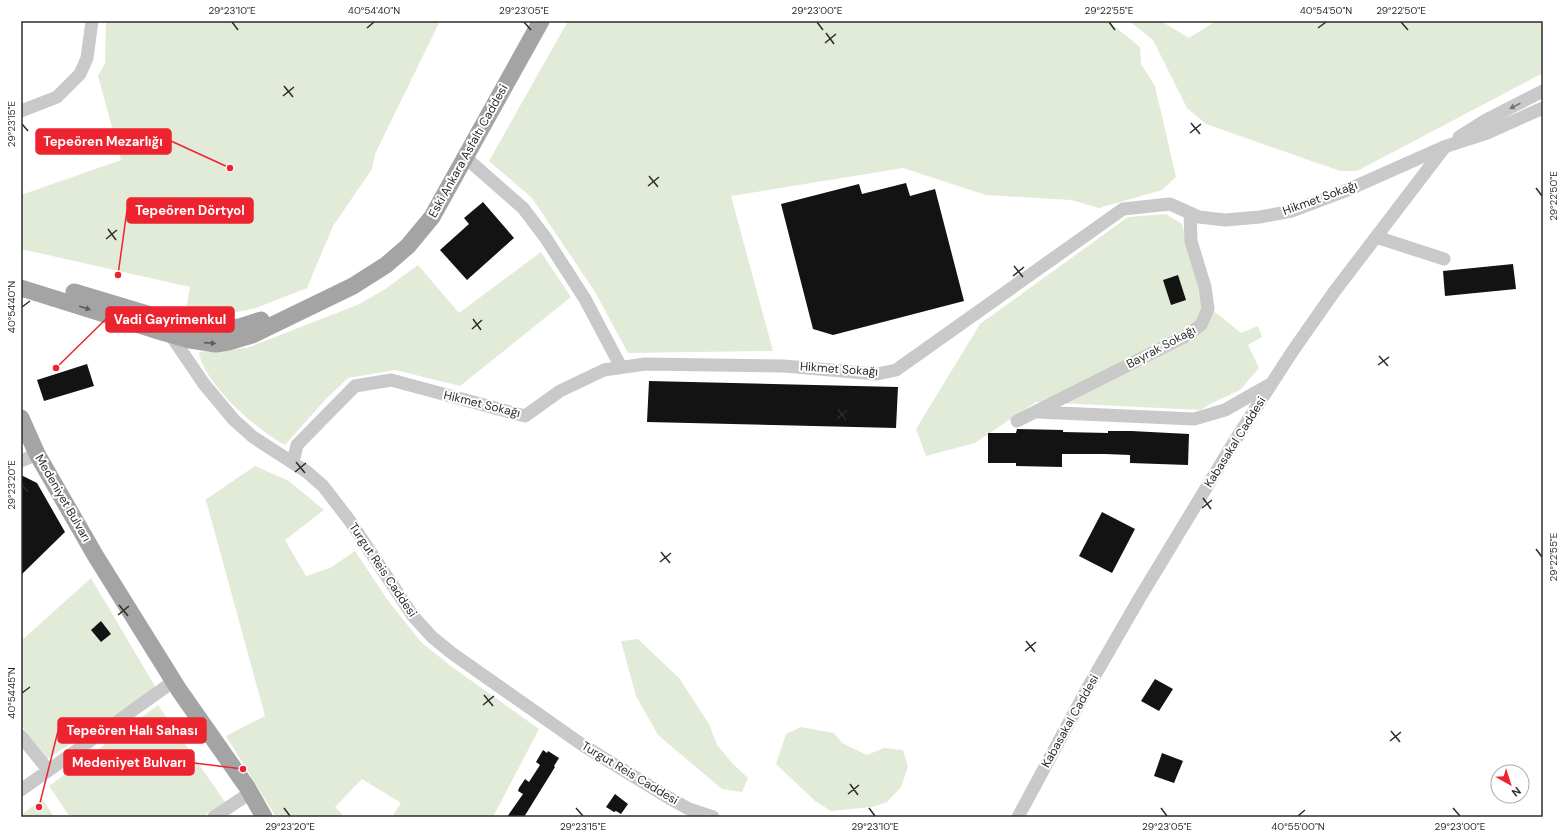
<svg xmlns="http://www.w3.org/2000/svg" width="1564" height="838" font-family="'DM Sans',sans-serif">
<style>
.green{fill:#e2ebd8}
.building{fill:#131313}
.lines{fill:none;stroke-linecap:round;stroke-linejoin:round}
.minor{stroke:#c9c9c9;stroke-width:13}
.major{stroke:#a4a4a4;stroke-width:17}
.oneway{fill:#737373}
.oneway2{fill:#5c5c5c}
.ticks{fill:none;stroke:#2c2c2c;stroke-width:1.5}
.labels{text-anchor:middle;stroke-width:4;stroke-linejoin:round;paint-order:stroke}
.street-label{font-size:12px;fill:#2c2c2c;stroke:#fff}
.leader{fill:none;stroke:#ed242f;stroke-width:1.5}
.callout-dot{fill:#ed242f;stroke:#fff;stroke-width:1.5}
.callout{fill:#ed242f;stroke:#ed242f;stroke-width:1.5}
.callout-label{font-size:13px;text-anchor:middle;font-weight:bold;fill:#fff}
.neatline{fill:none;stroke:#2c2c2c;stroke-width:1.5}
.ticks-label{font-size:10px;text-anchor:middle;fill:#2c2c2c}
</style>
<rect width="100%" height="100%" fill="#fff"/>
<path class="green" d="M106,21H440L375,154L372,169L333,226L307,288L256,308L213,317L186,309L190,287L21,249V195L121,160L98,76L105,63Z
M568,21H1108L1140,47L1141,64L1155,86L1176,177L1162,190L1099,208L1071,200L986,195L903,168L731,196L773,351L628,353L595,292L532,198L489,161Z
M1129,21H1161L1189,38L1216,21H1543V73L1357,171H1340L1206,124L1187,108L1153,40Z
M1166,214L1182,224L1203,307L1218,314L1241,333L1258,326L1262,337L1248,345L1259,368L1240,390L1210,404L1201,410L1036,402L975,443L926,456L916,429L980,324L1128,217Z
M541,252L571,297L460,386L395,370L348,378L325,400L285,445C259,432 202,382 199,352L247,348L357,305L384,290L418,265L459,313Z
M255,466L289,481L324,510L285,540L306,576L330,568L355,551L389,602L421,642L452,667L539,729L493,817H392L401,803L362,779L335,807L345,817H276L226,736L265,716L207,504L205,500Z
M91,578L156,688L47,759L21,725V641Z
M638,639L679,678L709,724L717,745L733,764L748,778L742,792L722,789L658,735L636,696L621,641Z
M158,705L225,802L202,817H70L49,786Z
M801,727L834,733L842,743L867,755L884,748L903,750L908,767L901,787L887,802L872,807L831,811L815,801L776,764L786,734Z
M42,799L54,817H21V815Z"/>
<path class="building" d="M906,183L910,196L935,189L964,301L833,335L813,329L781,204L859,184L862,194Z
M483,202L514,238L467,280L440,250L469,224L464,218Z
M1513,264L1516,289L1445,296L1443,271Z
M1178,275L1186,300L1171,305L1163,280Z
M87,364L94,386L44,401L37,380Z
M649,381L898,387L896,428L647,422Z
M1017,429L1063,430V432L1108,433V431H1131L1189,434L1188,465L1130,463V455L1105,454H1062V467L1016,466V463H988V433H1016Z
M21,475L37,483L65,532L21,575Z
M1102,512L1135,529L1112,573L1079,556Z
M101,621L111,634L101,642L91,630Z
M1155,679L1173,689L1159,711L1141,701Z
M543,750L547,753L548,751L559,758L554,766L555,767L524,817H507L523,794L518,791L519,788L525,779L529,782L540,765L536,762Z
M1162,753L1183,761L1174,783L1154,776Z
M615,794L628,804L621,814L616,811L614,812L606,807Z"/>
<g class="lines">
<path class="minor" d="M21,111L57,97L80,74L87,58L92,21
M1459,137L1486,120L1543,91
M466,158L523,208L545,237L585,299L621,367
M1376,237L1444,259
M170,334L204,384L234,420L253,437L307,472L323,486L350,521L413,616L432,637L453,654L584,746L669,798L689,809L713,817
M1037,412L1194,419L1225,410L1269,385
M1017,421L1184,337L1201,325L1208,309L1205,287L1191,241L1190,213
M21,461L37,454
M293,462L297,445L355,386L391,380L525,416L560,391L604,370L645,364L784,366L877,374L896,370L1123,209L1170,204L1199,217L1225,220L1260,217L1292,211L1345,191L1444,147L1487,133L1543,108
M21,736L48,770
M21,790L174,681
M214,817L250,793
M1018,817L1087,689L1139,599L1234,442L1292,352L1334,292L1444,148"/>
<path class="major" d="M21,288L155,330L190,340L216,344L228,342L252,335L353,286L386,265L408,246L432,217L541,21
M74,292L187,326L221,329L239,327L261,320
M21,418L37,454L95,555L179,690L247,787L264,817"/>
</g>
<defs><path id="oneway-solid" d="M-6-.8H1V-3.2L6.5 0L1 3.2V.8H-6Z"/></defs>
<use class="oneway" href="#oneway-solid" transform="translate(1515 106) rotate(153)"/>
<g class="oneway2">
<use href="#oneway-solid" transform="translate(85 308) rotate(17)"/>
<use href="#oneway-solid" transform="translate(210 343) rotate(4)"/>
</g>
<path class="ticks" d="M232,22L238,30M524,22L531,30M817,22L823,30M1109,22L1115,30M1401,22L1408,30M367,28L374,22M1318,28L1326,22M826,33L834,44M825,43L836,34M284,86L293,97M283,96L294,87M1191,123L1200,134M22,124L28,131M1190,133L1201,124M649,176L658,187M648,186L659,177M1536,188L1542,196M108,229L116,240M106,239L117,230M1014,266L1023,277M1013,276L1024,267M22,307L30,301M473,319L481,330M472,329L482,320M1379,356L1388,366M1378,365L1389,357M838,409L846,420M837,419L847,410M296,462L305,473M295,472L306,463M22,485L28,492M1203,498L1211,509M1202,508L1212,500M1536,549L1542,557M661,552L670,563M660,562L671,553M119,605L128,616M118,615L129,606M1026,641L1035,652M1025,651L1036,642M22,693L30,687M484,695L493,706M483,705L494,696M1391,731L1400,742M1390,741L1401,732M850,784L858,795M848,794L859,785M284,808L290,816M576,808L583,816M869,808L875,816M1161,808L1167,816M1453,808L1460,816M1298,816L1305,810"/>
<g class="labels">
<g class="street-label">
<text transform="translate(468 151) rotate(-61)" y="4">Eski Ankara Asfaltı Caddesi</text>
<text transform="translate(1320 198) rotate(-20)" y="4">Hikmet Sokağı</text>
<text transform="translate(1161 347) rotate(-28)" y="4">Bayrak Sokağı</text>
<text transform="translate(839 369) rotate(4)" y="4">Hikmet Sokağı</text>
<text transform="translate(482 404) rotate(14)" y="4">Hikmet Sokağı</text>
<text transform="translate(1235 442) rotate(-58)" y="4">Kabasakal Caddesi</text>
<text transform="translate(63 498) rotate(60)" y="4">Medeniyet Bulvarı</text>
<text transform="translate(383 570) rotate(56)" y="4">Turgut Reis Caddesi</text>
<text transform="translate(1070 721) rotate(-61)" y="4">Kabasakal Caddesi</text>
<text transform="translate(630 773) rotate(31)" y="4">Turgut Reis Caddesi</text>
</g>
</g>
<path class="leader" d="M230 168L171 141M118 275L127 210M56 368L106 319M39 807L58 731M243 769L194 763"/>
<g class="callout-dot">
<circle cx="230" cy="168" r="4"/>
<circle cx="118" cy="275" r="4"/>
<circle cx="56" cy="368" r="4"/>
<circle cx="39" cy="807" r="4"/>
<circle cx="243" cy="769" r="4"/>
</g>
<g class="callout">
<rect x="36" y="129" width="135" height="25" rx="4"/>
<rect x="127" y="198" width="126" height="25" rx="4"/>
<rect x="106" y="307" width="128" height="25" rx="4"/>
<rect x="58" y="718" width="148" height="25" rx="4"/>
<rect x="64" y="750" width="130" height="25" rx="4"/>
</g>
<g class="callout-label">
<text x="103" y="146">Tepeören Mezarlığı</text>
<text x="190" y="215">Tepeören Dörtyol</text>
<text x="170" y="324">Vadi Gayrimenkul</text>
<text x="132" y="735">Tepeören Halı Sahası</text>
<text x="129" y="767">Medeniyet Bulvarı</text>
</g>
<rect width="1564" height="838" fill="none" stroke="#ffffff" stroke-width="44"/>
<g transform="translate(1510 784) rotate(141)"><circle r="19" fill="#ffffff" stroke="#ababab"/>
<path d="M0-3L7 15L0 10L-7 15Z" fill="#ed242f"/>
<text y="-6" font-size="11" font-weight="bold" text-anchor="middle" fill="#2c2c2c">N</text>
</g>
<rect x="22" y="22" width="1520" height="794" class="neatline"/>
<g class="ticks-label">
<text x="232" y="14">29°23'10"E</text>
<text x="374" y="14">40°54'40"N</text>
<text x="524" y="14">29°23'05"E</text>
<text x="817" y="14">29°23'00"E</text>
<text x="1109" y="14">29°22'55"E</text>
<text x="1326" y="14">40°54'50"N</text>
<text x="1401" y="14">29°22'50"E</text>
<text transform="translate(11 124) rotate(-90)" y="4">29°23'15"E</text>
<text transform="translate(1553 196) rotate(-90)" y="4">29°22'50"E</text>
<text transform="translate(11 307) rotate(-90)" y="4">40°54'40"N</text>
<text transform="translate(11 485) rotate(-90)" y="4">29°23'20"E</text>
<text transform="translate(1553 557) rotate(-90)" y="4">29°22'55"E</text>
<text transform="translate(11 693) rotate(-90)" y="4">40°54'45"N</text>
<text x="290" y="830">29°23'20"E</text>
<text x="583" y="830">29°23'15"E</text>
<text x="875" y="830">29°23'10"E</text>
<text x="1167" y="830">29°23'05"E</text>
<text x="1298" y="830">40°55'00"N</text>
<text x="1460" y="830">29°23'00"E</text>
</g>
</svg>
